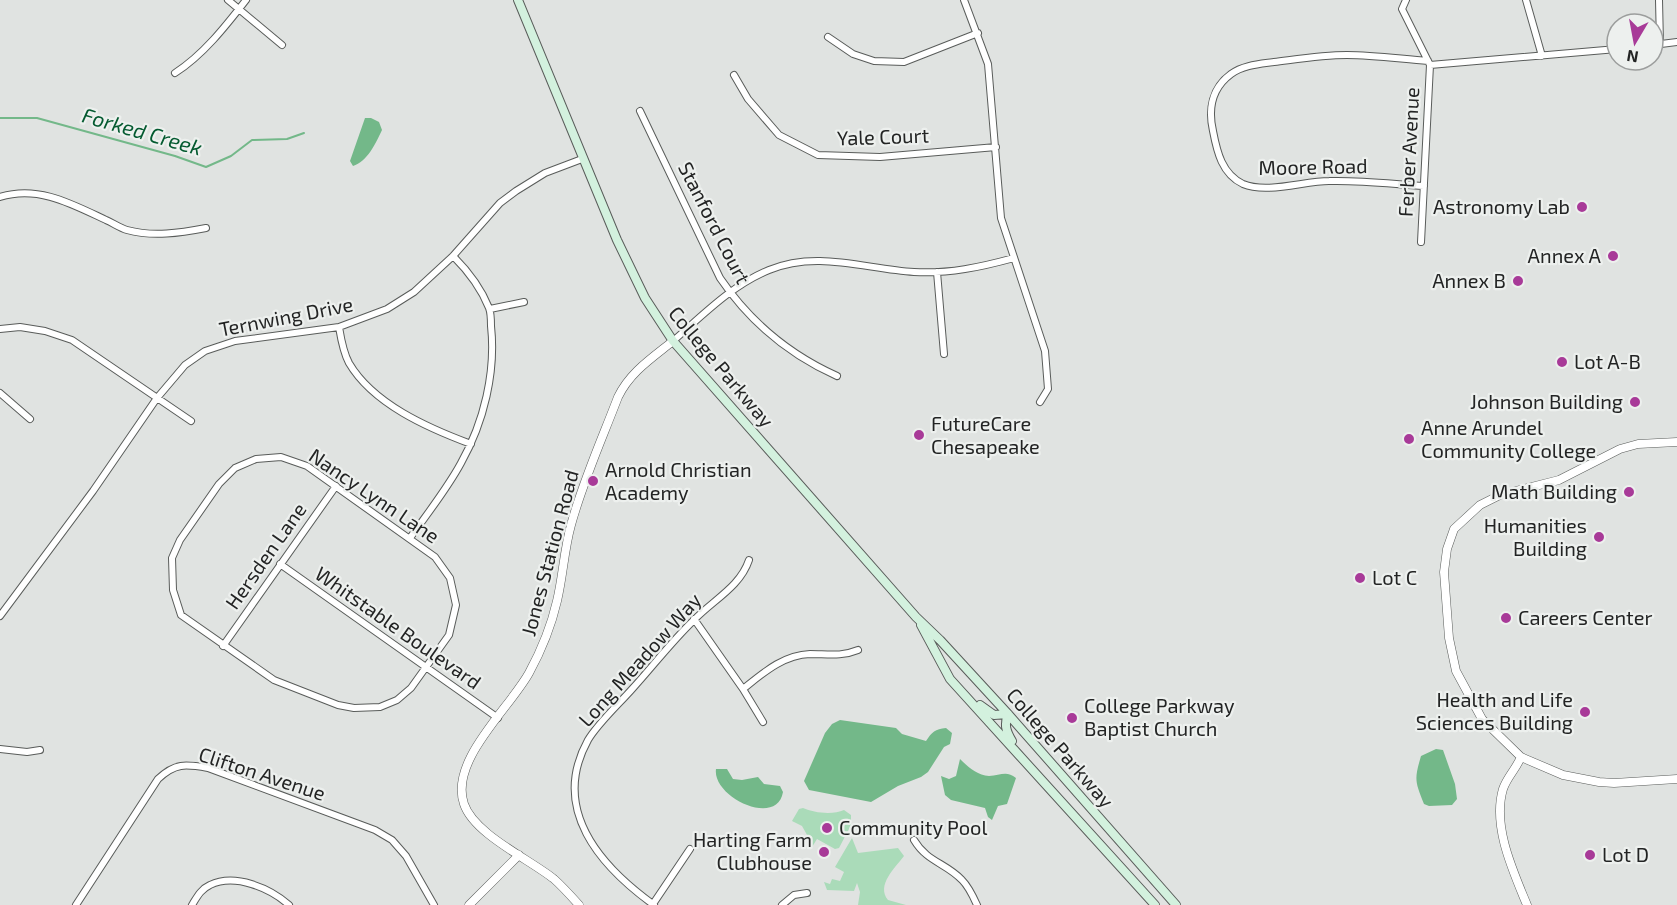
<svg xmlns="http://www.w3.org/2000/svg" width="1677" height="905" font-family="'Exo 2',sans-serif">
<style>
.green{fill:#aadbb9}
.water{fill:#73b889}
.lines{fill:none;stroke-linecap:round;stroke-linejoin:round}
.stream{stroke:#73b889;stroke-width:2}
.minor-casing{stroke:#595c5a;stroke-width:8}
.tertiary-casing{stroke:#595c5a;stroke-width:9}
.secondary-casing{stroke:#595c5a;stroke-width:10}
.minor{stroke:#fff;stroke-width:6}
.tertiary{stroke:#fff;stroke-width:8}
.secondary{stroke:#d3f1de;stroke-width:8}
.poi-dot{fill:#a83a98;stroke:#edf0ee;stroke-width:2}
.labels{text-anchor:middle;stroke-width:4.5;stroke-linejoin:round;paint-order:stroke}
.street-label{font-size:20px;fill:#232424;stroke:#edf0ee}
.poi-label{font-size:20px;fill:#232424;stroke:#edf0ee;text-anchor:start}
.water-label{font-size:21px;font-style:italic;fill:#045a30;stroke:#edf0ee}
</style>
<rect width="100%" height="100%" fill="#e0e3e1"/>
<path class="green" d="M803,808C814,813 833,815 844,810L851,815V825L839,848L835,849L817,839L812,847L809,846L811,842L802,826L792,821L799,809Z
M852,838L858,853L898,848L904,856C895,868 876,885 888,900L906,905H858L860,892L857,883L854,891L827,890L824,882L830,884L832,879L840,881L844,872L835,867Z"/>
<path class="water" d="M365,118H371L379,122L382,130C376,143 367,162 353,166L350,161Z
M840,720L896,728L902,734L926,741C932,732 935,729 946,728L952,733L950,744L944,747L928,772L921,777L898,786L871,802L809,790L804,781L825,733L832,724Z
M1436,749L1443,750L1455,784L1457,799L1452,805L1429,806L1424,804C1415,781 1414,780 1421,756Z
M960,759C968,767 977,775 989,776C1000,776 1006,770 1016,778L1007,804L998,806L992,820L988,817L985,808L951,800L945,795L941,776L949,779L956,776Z
M716,769H727L733,779L742,780L758,777L764,784L780,786L783,792C777,828 712,797 716,769Z"/>
<g class="lines">
<path class="stream" d="M0,118H37L175,156L206,167L231,156L252,140L287,139L304,133"/>
<g class="minor-casing">
<path id="minor" d="M228,0L282,45
M964,0L988,64L1001,218L1045,351L1048,389L1040,402
M1406,0L1402,9L1430,65L1421,242
M1526,0L1542,56
M1659,0L1660,44
M828,37L853,54L874,61L904,62L978,33
M1653,45L1677,42
M1430,65L1617,49
M175,73C203,55 225,27 246,0
M734,75L748,99L779,135L818,155L880,157L996,147
M640,111L720,278C750,322 788,354 837,376
M1424,186C1392,184 1361,180 1329,181C1304,181 1267,194 1243,184C1222,174 1217,152 1213,131C1208,109 1212,88 1231,74C1243,65 1260,64 1274,62C1298,59 1322,55 1347,55C1374,55 1401,59 1428,61
M0,197C38,185 72,204 106,220C113,223 120,228 127,230C153,237 180,233 206,228
M937,272L944,354
M490,309L524,302
M339,327C341,339 343,352 349,363C373,404 428,428 471,444
M0,329L20,327L45,331L72,340L191,421
M673,341C703,315 732,285 769,270C817,250 865,269 914,272C949,274 981,267 1014,258
M0,393L30,419
M281,457L307,466L435,557L450,578L456,605L449,635L411,688L397,700L380,707L354,708L338,705L274,680L181,615L173,590L172,558L180,540L219,484L235,468L256,459Z
M410,538C427,514 447,489 461,463C484,422 496,372 491,326C491,320 491,313 489,308C481,288 468,271 453,256
M280,564L498,718
M0,616L93,491L157,398L185,365L205,351L235,341L339,327L387,309L414,292L453,256L500,203L516,191L545,173L582,159
M694,619L743,689L763,722
M223,646L336,486
M743,689C763,673 783,655 810,654C827,654 841,657 858,650
M0,749L27,752L40,750
M914,840C927,862 946,863 962,880C969,887 973,896 977,905
M653,904L690,849
M76,905L158,779C175,763 185,764 208,768L375,830L392,840L406,856L434,905
M192,905C197,897 201,889 210,885C235,873 270,888 289,905
M654,905C600,866 550,809 588,740C598,723 619,704 633,688C653,666 672,641 694,620C713,600 740,587 749,560
M782,905L794,895L807,893"/>
</g>
<g class="tertiary-casing">
<path id="tertiary" d="M1677,442L1638,444L1620,449L1559,480L1500,495L1480,505L1454,529L1447,549L1444,572L1449,638L1456,671L1482,719L1521,757L1563,775L1599,782L1614,783L1677,779
M1521,757C1516,769 1507,777 1503,789C1492,826 1513,871 1527,905
M469,905L519,855
M579,905C571,896 563,887 554,879C529,859 474,834 464,804C449,761 509,709 529,673C541,651 551,627 557,601C563,576 564,550 571,525C583,481 602,439 618,397C630,372 652,358 673,341"/>
</g>
<g class="secondary-casing">
<path id="secondary" d="M518,0L617,240L645,298L673,341L916,617L940,640L1008,714L1176,905
M921,625L950,679L1155,905
M980,705L994,715L1008,714
M1008,714C1004,725 1006,731 1012,741"/>
</g>
<use href="#minor" class="minor"/>
<use href="#tertiary" class="tertiary"/>
<use href="#secondary" class="secondary"/>
</g>
<g class="poi-dot">
<circle cx="1582" cy="207" r="6"/>
<circle cx="1613" cy="256" r="6"/>
<circle cx="1518" cy="281" r="6"/>
<circle cx="1562" cy="362" r="6"/>
<circle cx="1635" cy="402" r="6"/>
<circle cx="919" cy="435" r="6"/>
<circle cx="1409" cy="439" r="6"/>
<circle cx="593" cy="481" r="6"/>
<circle cx="1629" cy="492" r="6"/>
<circle cx="1599" cy="537" r="6"/>
<circle cx="1360" cy="578" r="6"/>
<circle cx="1506" cy="618" r="6"/>
<circle cx="1585" cy="712" r="6"/>
<circle cx="1072" cy="718" r="6"/>
<circle cx="827" cy="828" r="6"/>
<circle cx="824" cy="852" r="6"/>
<circle cx="1590" cy="855" r="6"/>
</g>
<g class="labels">
<g class="street-label">
<text transform="translate(883 137) rotate(-2)" y="7">Yale Court</text>
<text transform="translate(1409 152) rotate(-87)" y="7">Ferber Avenue</text>
<text transform="translate(1313 167) rotate(-1)" y="7">Moore Road</text>
<text transform="translate(714 223) rotate(63)" y="7">Stanford Court</text>
<text transform="translate(286 317) rotate(-11)" y="7">Ternwing Drive</text>
<text transform="translate(721 367) rotate(50)" y="7">College Parkway</text>
<text transform="translate(374 496) rotate(34)" y="7">Nancy Lynn Lane</text>
<text transform="translate(550 553) rotate(-75)" y="7">Jones Station Road</text>
<text transform="translate(266 556) rotate(-55)" y="7">Hersden Lane</text>
<text transform="translate(398 628) rotate(35)" y="7">Whitstable Boulevard</text>
<text transform="translate(640 660) rotate(-48)" y="7">Long Meadow Way</text>
<text transform="translate(1060 748) rotate(49)" y="7">College Parkway</text>
<text transform="translate(262 774) rotate(18)" y="7">Clifton Avenue</text>
</g>
<g class="poi-label">
<text x="1570" y="214" text-anchor="end">Astronomy Lab</text>
<text x="1601" y="263" text-anchor="end">Annex A</text>
<text x="1506" y="288" text-anchor="end">Annex B</text>
<text x="1574" y="369">Lot A-B</text>
<text x="1623" y="409" text-anchor="end">Johnson Building</text>
<text x="931" y="431">FutureCare<tspan x="931" dy="23">Chesapeake</tspan></text>
<text x="1421" y="435">Anne Arundel<tspan x="1421" dy="23">Community College</tspan></text>
<text x="605" y="477">Arnold Christian<tspan x="605" dy="23">Academy</tspan></text>
<text x="1617" y="499" text-anchor="end">Math Building</text>
<text x="1587" y="533" text-anchor="end">Humanities<tspan x="1587" dy="23">Building</tspan></text>
<text x="1372" y="585">Lot C</text>
<text x="1518" y="625">Careers Center</text>
<text x="1573" y="707" text-anchor="end">Health and Life<tspan x="1573" dy="23">Sciences Building</tspan></text>
<text x="1084" y="713">College Parkway<tspan x="1084" dy="23">Baptist Church</tspan></text>
<text x="839" y="835">Community Pool</text>
<text x="812" y="847" text-anchor="end">Harting Farm<tspan x="812" dy="23">Clubhouse</tspan></text>
<text x="1602" y="862">Lot D</text>
</g>
<g class="water-label">
<text transform="translate(142 132) rotate(16)" y="7">Forked Creek</text>
</g>
</g>
<g transform="translate(1635 42) rotate(190)"><circle r="28" fill="#edf0ee" stroke="#9c9e9d" stroke-width="1.5"/>
<path d="M0-4.5L10 22L0 15L-10 22Z" fill="#a83a98"/>
<text y="-9" font-size="16" font-weight="bold" text-anchor="middle" fill="#232424">N</text>
</g>
</svg>
